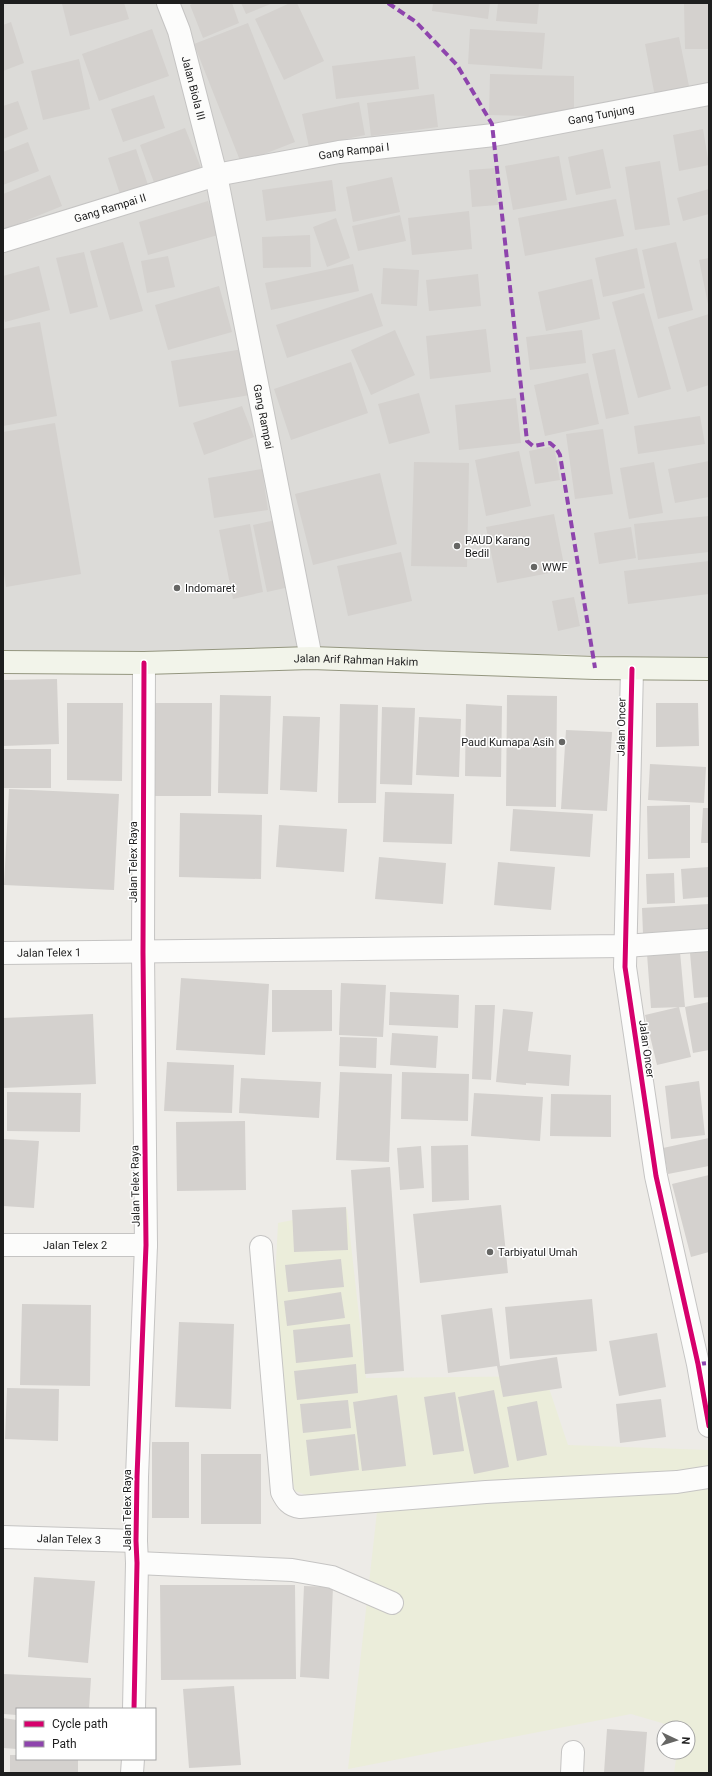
<svg xmlns="http://www.w3.org/2000/svg" width="712" height="1776" font-family="Roboto,sans-serif">
<style>
.residential{fill:#dcdbd8}
.farmland{fill:#ebedda}
.building{fill:#d4d1ce}
.lines{fill:none;stroke-linecap:round;stroke-linejoin:round}
.street-casing{stroke:#c5c4c3;stroke-width:24}
.secondary-casing{stroke:#94967f;stroke-width:24}
.street{stroke:#fcfcfb;stroke-width:22}
.secondary{stroke:#f2f4ea;stroke-width:22}
.quiet{stroke:#8e44ad;stroke-width:4;stroke-dasharray:8 4;stroke-linecap:butt}
.cycleway-casing{stroke:#fff;stroke-width:8}
.cycleway{stroke:#d6006c;stroke-width:5}
.poi-dot{fill:#666664;stroke:#fff;stroke-width:1.5}
.labels{text-anchor:middle;stroke-width:3;stroke-linejoin:round;paint-order:stroke}
.street-label{font-size:11px;fill:#1e1e1e;stroke:#fff}
.poi-label{font-size:11px;fill:#1e1e1e;stroke:#fff;text-anchor:start}
</style>
<rect width="100%" height="100%" fill="#edebe7"/>
<path class="residential" d="M3,3H709V662L562,654L3,655Z"/>
<path class="farmland" d="M347,1209L366,1378L545,1376L568,1445L709,1450V1773H674L677,1752H688V1728H679L631,1714L348,1769L377,1512L341,1507L295,1491L270,1379L278,1223Z"/>
<path class="building" d="M67,3H124L129,19L70,36L62,4Z
M194,3H232L239,23L203,38L190,5Z
M241,3H273L246,14Z
M290,3H297L324,61L284,80L255,19Z
M433,3H490L488,19L432,11Z
M498,3H539L537,24L496,21Z
M684,3H709V49H685Z
M11,22L24,63L3,71V25Z
M248,23L295,142L241,163L194,44Z
M152,29L169,76L99,101L82,54Z
M470,29L545,33L542,69L468,64Z
M679,37L691,96L656,102L645,44Z
M415,56L419,89L336,99L332,66Z
M79,59L90,109L43,120L31,71Z
M490,74L574,76V117L489,115Z
M434,94L438,127L371,136L367,103Z
M154,95L165,128L123,142L111,109Z
M18,101L28,129L3,139V106Z
M359,102L365,135L309,147L302,114Z
M185,128L201,168L155,185L140,145Z
M703,129L709,165L679,171L673,135Z
M28,142L39,171L3,185V152Z
M136,149L150,191L122,200L108,158Z
M603,149L611,188L576,195L568,157Z
M559,156L567,200L513,210L505,166Z
M660,161L670,225L635,230L625,167Z
M496,168L498,205L472,207L469,170Z
M50,175L62,206L3,230V194Z
M392,177L400,212L353,222L346,187Z
M332,180L336,211L266,221L262,190Z
M709,189V214L683,221L677,198Z
M616,199L624,236L525,256L518,218Z
M208,201L218,235L148,255L139,222Z
M469,211L472,249L412,255L408,218Z
M400,215L406,241L358,251L352,226Z
M336,218L350,258L327,267L313,227Z
M310,235L311,267L263,268L262,237Z
M123,242L143,311L110,320L90,251Z
M676,242L693,310L658,319L642,250Z
M637,248L645,288L603,297L595,258Z
M84,252L98,307L70,314L56,258Z
M168,256L175,287L147,293L141,261Z
M709,258V304H708L699,260Z
M353,264L359,291L271,310L265,283Z
M39,266L50,310L5,322L3,315V276Z
M383,268L419,270L417,306L381,304Z
M478,274L481,306L429,311L426,280Z
M592,279L600,319L546,331L538,292Z
M219,286L232,332L168,350L155,305Z
M372,293L383,326L287,358L276,325Z
M644,293L671,389L638,398L612,302Z
M709,314V385L687,392L668,327Z
M40,322L57,416L3,426V329Z
M486,329L491,372L430,379L426,336Z
M395,330L415,375L371,395L351,350Z
M582,330L586,363L530,370L526,337Z
M243,349L250,395L179,407L171,361Z
M615,349L629,414L606,419L592,354Z
M351,362L368,413L291,440L274,389Z
M588,373L599,424L545,436L534,385Z
M419,393L430,433L389,444L378,404Z
M516,398L521,443L459,450L455,405Z
M242,406L254,437L204,455L193,423Z
M700,416L705,444L638,454L634,426Z
M55,423L81,574L6,587L3,568V432Z
M603,429L613,494L575,499L566,434Z
M554,446L560,480L535,484L529,451Z
M519,451L531,506L486,516L475,460Z
M709,461V497L675,503L668,469Z
M414,462L469,463L467,567L411,566Z
M654,462L663,513L629,519L620,468Z
M262,469L268,510L214,518L208,478Z
M380,473L397,544L313,565L295,494Z
M554,514L565,570L497,583L486,527Z
M709,516V552L638,560L634,524Z
M280,519L294,586L267,592L253,525Z
M250,524L263,592L233,599L219,530Z
M631,527L636,558L599,564L594,533Z
M401,552L412,601L348,616L337,566Z
M709,561V594L628,604L624,571Z
M574,597L580,626L558,631L552,601Z
M57,679L59,744L3,746V680Z
M220,695L271,696L268,794L218,793Z
M507,695L557,696L556,807L506,806Z
M67,703H123L122,781L67,780Z
M154,703H212L211,796H153Z
M656,703H698L699,746L656,747Z
M340,704L378,705L376,803H338Z
M466,704L502,706L501,777L465,776Z
M382,707L415,708L412,785L380,784Z
M283,716L320,717L317,792L280,790Z
M419,717L461,719L459,777L416,775Z
M566,730L612,732L607,811L561,809Z
M4,749H51V788H4Z
M650,764L706,767L704,803L648,800Z
M9,789L119,794L114,890L4,885Z
M385,792L454,794L452,844L383,842Z
M690,805V858L648,859L647,806Z
M703,808H709V843H701Z
M513,809L593,814L590,857L510,851Z
M180,813L262,815L261,879L179,877Z
M279,825L347,829L344,872L276,867Z
M379,857L446,863L443,904L375,899Z
M498,862L555,867L551,910L494,905Z
M709,867V897L683,899L681,869Z
M674,873L675,903L647,904L646,874Z
M709,904V930L643,934L642,908Z
M709,951V997L694,998L690,953Z
M680,952L685,1007L651,1008L647,954Z
M181,978L269,984L265,1055L176,1050Z
M341,983L386,985L383,1037L339,1035Z
M272,990H332V1031L272,1032Z
M390,992L459,995L458,1028L389,1025Z
M709,1002V1050L693,1053L685,1007Z
M475,1005H495L491,1080L472,1079Z
M679,1007L691,1057L657,1065L645,1015Z
M503,1009L533,1012L528,1051L571,1055L569,1086L526,1083V1085L496,1082Z
M93,1014L96,1084L3,1088V1018Z
M392,1033L438,1036L436,1068L390,1065Z
M340,1037L377,1038L376,1068L339,1066Z
M167,1062L234,1065L232,1113L164,1111Z
M340,1072L392,1074L389,1162L336,1160Z
M402,1072L469,1074L468,1121L401,1119Z
M241,1078L321,1082L319,1118L239,1113Z
M699,1081L705,1135L671,1139L665,1086Z
M7,1092L81,1093L80,1132L7,1131Z
M474,1093L543,1097L540,1141L471,1136Z
M551,1094L611,1095V1137L550,1136Z
M245,1121L246,1190L177,1191L176,1122Z
M709,1138V1166L668,1174L663,1148Z
M3,1139L39,1141L34,1208L3,1206Z
M468,1145L469,1200L432,1202L431,1146Z
M421,1146L424,1188L400,1190L397,1148Z
M390,1167L404,1371L365,1374L351,1170Z
M709,1175V1252L691,1257L672,1184Z
M501,1205L508,1273L420,1283L413,1214Z
M346,1207L348,1250L294,1252L292,1210Z
M341,1259L344,1287L288,1292L285,1265Z
M341,1292L345,1318L287,1326L284,1301Z
M592,1299L597,1351L510,1359L505,1307Z
M22,1304L91,1305L90,1386L20,1385Z
M492,1308L500,1366L557,1357L562,1388L503,1397L497,1366L448,1373L441,1315Z
M179,1322L234,1324L231,1409L175,1407Z
M350,1324L353,1357L296,1363L293,1330Z
M657,1333L666,1387L619,1396L609,1341Z
M356,1364L358,1393L297,1400L294,1371Z
M7,1388L59,1389L58,1441L5,1439Z
M494,1390L509,1467L474,1474L458,1397Z
M455,1392L464,1451L433,1455L424,1397Z
M397,1395L406,1466L362,1471L353,1402Z
M661,1399L666,1437L620,1443L616,1404Z
M348,1400L351,1428L303,1433L300,1404Z
M537,1401L547,1455L517,1461L507,1407Z
M355,1434L359,1470L310,1476L306,1440Z
M152,1442H189V1518H152Z
M201,1454H261V1524H201Z
M34,1577L95,1581L88,1663L28,1657Z
M160,1585H295L296,1679L161,1680Z
M304,1586L333,1587L329,1679L300,1677Z
M3,1674L91,1678L89,1709H17V1715L3,1714Z
M234,1686L241,1765L189,1768L183,1689Z
M3,1718L17,1720V1749L3,1748Z
M607,1729L647,1732L644,1773H604Z
M10,1755H17V1759H78V1773H10Z"/>
<g class="lines">
<g class="street-casing">
<g id="street">
<path id="s1" d="M168,3L179,31L216,175L311,658"/>
<path id="s2" d="M3,241L216,175L339,152L494,135L709,94"/>
<path d="M632,669L625,967L656,1176L698,1364L709,1426"/>
<path id="s3" d="M3,953L625,946L709,940"/>
<path id="s4" d="M3,1245H146"/>
<path d="M261,1247L282,1492C286,1500 290,1506 300,1507L486,1492L677,1482L709,1477"/>
<path id="s5" d="M3,1537L136,1541"/>
<path d="M137,1563L292,1570L332,1577L392,1603"/>
<path d="M134,1709L137,1563L136,1541L137,1477L146,1245L143,953L144,663"/>
<path d="M132,1773L133,1759"/>
<path d="M572,1773L573,1752"/>
</g>
</g>
<g class="secondary-casing">
<g id="secondary">
<path id="s6" d="M3,662L144,663L311,658L595,668L709,669"/>
</g>
</g>
<use href="#street" class="street"/>
<use href="#secondary" class="secondary"/>
<path class="quiet" d="M388,3L416,22L457,65L492,124L527,441L533,446L550,443L556,448L560,455L595,668
M698,1364L709,1363"/>
<g class="cycleway-casing">
<path id="cycleway" d="M632,669L625,967L656,1176L698,1364L709,1426
M134,1709L137,1563L136,1541L137,1477L146,1245L143,953L144,663"/>
</g>
<use href="#cycleway" class="cycleway"/>
</g>
<g class="poi-dot">
<circle cx="457" cy="546" r="4"/>
<circle cx="534" cy="567" r="4"/>
<circle cx="177" cy="588" r="4"/>
<circle cx="562" cy="742" r="4"/>
<circle cx="490" cy="1252" r="4"/>
</g>
<g class="labels">
<g class="street-label">
<text dy="4" stroke="none"><textPath href="#s1" startOffset="89">Jalan Biola III</textPath></text>
<text dy="4" stroke="none"><textPath href="#s2" startOffset="613">Gang Tunjung</textPath></text>
<text dy="4" stroke="none"><textPath href="#s2" startOffset="363">Gang Rampai I</textPath></text>
<text dy="4" stroke="none"><textPath href="#s2" startOffset="112">Gang Rampai II</textPath></text>
<text dy="4" stroke="none"><textPath href="#s1" startOffset="425">Gang Rampai</textPath></text>
<text dy="4" stroke="none"><textPath href="#s6" startOffset="353">Jalan Arif Rahman Hakim</textPath></text>
<text transform="translate(621 727) rotate(-89)" y="4">Jalan Oncer</text>
<text transform="translate(133 862) rotate(-90)" y="4">Jalan Telex Raya</text>
<text dy="4" stroke="none"><textPath href="#s3" startOffset="46">Jalan Telex 1</textPath></text>
<text transform="translate(647 1049) rotate(82)" y="4">Jalan Oncer</text>
<text transform="translate(135 1186) rotate(-91)" y="4">Jalan Telex Raya</text>
<text dy="4" stroke="none"><textPath href="#s4" startOffset="72">Jalan Telex 2</textPath></text>
<text transform="translate(127 1510) rotate(-90)" y="4">Jalan Telex Raya</text>
<text dy="4" stroke="none"><textPath href="#s5" startOffset="66">Jalan Telex 3</textPath></text>
</g>
<g class="poi-label">
<text x="465" y="544">PAUD Karang<tspan x="465" dy="13">Bedil</tspan></text>
<text x="542" y="571">WWF</text>
<text x="185" y="592">Indomaret</text>
<text x="554" y="746" text-anchor="end">Paud Kumapa Asih</text>
<text x="498" y="1256">Tarbiyatul Umah</text>
</g>
</g>
<rect width="712" height="1776" fill="none" stroke="#1e1e1e" stroke-width="8"/>
<rect x="16" y="1708" width="140" height="52" fill="#ffffff" stroke="#a5a5a5"/>
<rect x="24" y="1721" width="20" height="6" fill="#d6006c" stroke="#a5a5a5"/>
<text x="52" y="1728" font-size="12" fill="#1e1e1e">Cycle path</text>
<rect x="24" y="1741" width="20" height="6" fill="#8e44ad" stroke="#a5a5a5"/>
<text x="52" y="1748" font-size="12" fill="#1e1e1e">Path</text>
<g transform="translate(676 1740) rotate(94)"><circle r="19" fill="#ffffff" stroke="#a5a5a5"/>
<path d="M0-3L7 15L0 10L-7 15Z" fill="#666664"/>
<text y="-6" font-size="11" font-weight="bold" text-anchor="middle" fill="#1e1e1e">N</text>
</g>
</svg>
